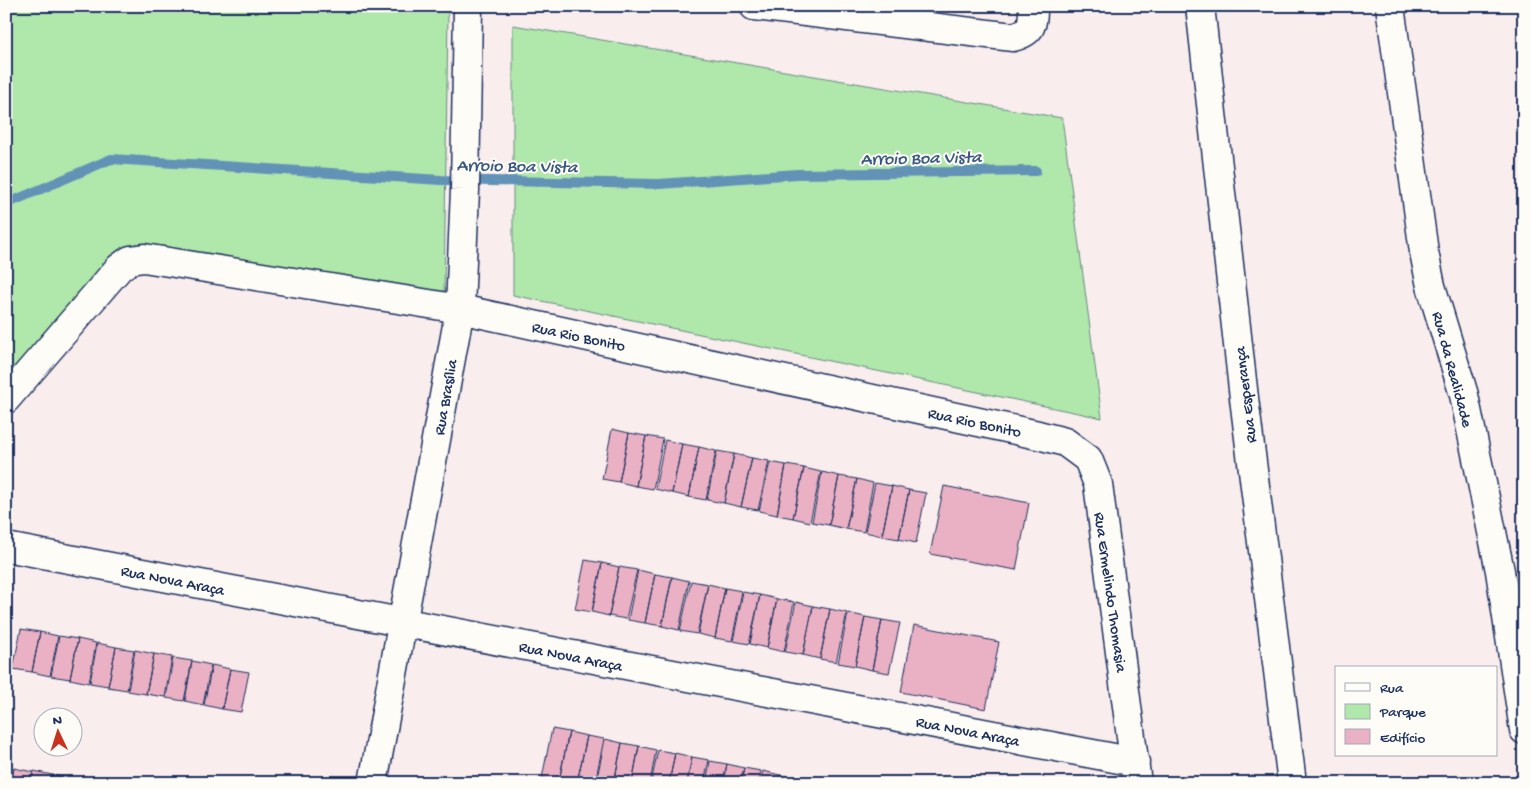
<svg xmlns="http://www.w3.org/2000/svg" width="1530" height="789" font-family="'Gochi Hand',sans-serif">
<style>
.green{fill:#b0e7aa;stroke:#668b84}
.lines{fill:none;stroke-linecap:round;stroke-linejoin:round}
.stream{stroke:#6293b7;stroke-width:10}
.building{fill:#eab1c4;stroke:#1b2f5e}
.street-casing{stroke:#1b2f5e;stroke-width:31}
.street{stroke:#fdfcf7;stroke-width:28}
.labels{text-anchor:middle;stroke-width:4;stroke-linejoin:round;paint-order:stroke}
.street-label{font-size:16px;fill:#1b2f5e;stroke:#fdfcf7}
.water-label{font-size:18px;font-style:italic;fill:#395883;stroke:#fdfcf7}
</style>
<rect width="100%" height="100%" fill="#f9eded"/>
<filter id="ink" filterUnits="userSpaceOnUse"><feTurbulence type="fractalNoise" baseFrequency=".02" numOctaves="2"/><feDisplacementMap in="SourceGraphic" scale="10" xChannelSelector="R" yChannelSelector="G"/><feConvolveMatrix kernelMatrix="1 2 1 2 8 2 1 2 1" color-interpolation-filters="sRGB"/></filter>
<g filter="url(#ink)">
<path class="green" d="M6,6H404L448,12L444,298L129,245L6,388Z
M513,25L1062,118L1102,418L513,295Z"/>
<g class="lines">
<path class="stream" d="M6,204L111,159L441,180L659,184L797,174L1036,171"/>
</g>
<path class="building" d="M612,429L629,433L619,482L602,479Z
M629,433L646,436L636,486L619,482Z
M646,436L663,439L653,489L636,486Z
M665,440L682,444L672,493L655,489Z
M682,444L699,447L689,497L672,493Z
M699,447L716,451L706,500L689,497Z
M717,451L734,454L724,503L707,500Z
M734,454L752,458L741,507L724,503Z
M752,458L769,461L758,510L741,507Z
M770,462L786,465L777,515L759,511Z
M786,465L804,468L793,518L777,515Z
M804,468L821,472L810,522L793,518Z
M822,472L839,476L829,525L812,522Z
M839,476L857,479L846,529L829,525Z
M857,479L873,483L864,532L846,529Z
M875,483L892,486L882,536L865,532Z
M892,486L909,490L899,539L882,536Z
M944,486L1029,503L1016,570L930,554Z
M909,490L926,493L916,543L899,539Z
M585,560L602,563L592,612L575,609Z
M602,563L619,567L609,616L592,612Z
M619,567L637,570L626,619L609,616Z
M638,570L655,574L645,623L628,620Z
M655,574L672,577L662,626L645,623Z
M672,577L689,581L679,630L662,626Z
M691,581L708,584L697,634L680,631Z
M708,584L725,588L715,638L698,634Z
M725,588L742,591L732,641L715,638Z
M743,592L760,595L749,644L733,641Z
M760,595L777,599L767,648L750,644Z
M777,599L794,602L784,652L767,648Z
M796,602L813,606L803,655L785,652Z
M813,606L830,609L820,659L803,655Z
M830,609L847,613L836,662L820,659Z
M848,613L865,617L855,666L838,663Z
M865,617L882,620L872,670L855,666Z
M882,620L900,623L889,673L872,670Z
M914,625L999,642L986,709L901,692Z
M21,629L40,632L32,672L13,669Z
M40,632L58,636L50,676L32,672Z
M59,636L78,639L70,679L51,676Z
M78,639L96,643L89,683L70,679Z
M97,643L116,647L108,686L90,683Z
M116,647L134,650L127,690L108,687Z
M135,650L154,654L146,694L128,691Z
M154,654L172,657L165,697L146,694Z
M173,658L192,661L184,701L166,698Z
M192,661L211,665L203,705L185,701Z
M212,665L230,669L222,709L204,705Z
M230,669L249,672L241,712L222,709Z
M552,729L569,732L559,781L542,778Z
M569,732L587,736L577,783L559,781Z
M587,736L604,739L595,783H577Z
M605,739L622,743L614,783H596Z
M622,743L639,746L632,783H614Z
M639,746L656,750L650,783H632Z
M658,750L675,753L669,783H651Z
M675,753L692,757L687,783H669Z
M692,757L709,760L704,783H687Z
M710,761L727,764L723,783H706Z
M727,764L744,768L741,783H723Z
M6,766L14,768L11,783H6Z
M14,768L33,772L31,783H11Z
M744,768L761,771L759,783H741Z
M34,771L52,775L51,783H31Z
M763,771L780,775L778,783H760Z
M52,775L71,779L70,783H51Z
M780,775L797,778L796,783H778Z
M72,779L90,782V783H71Z
M797,779L814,782V783H796Z"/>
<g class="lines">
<g class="street-casing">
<path id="street" d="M754,6L1013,37C1032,32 1033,25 1033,6
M1200,6L1244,398L1292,783
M1390,6L1424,252L1431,286L1464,395L1500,571L1524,730
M6,399L119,268L130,260L144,258L460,309L1038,435L1065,442L1088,459L1098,484L1137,783
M6,547L1135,762
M373,783L460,309L465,190L468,6"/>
</g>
<use href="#street" class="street"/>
</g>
</g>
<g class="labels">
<g class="street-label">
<text transform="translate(579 335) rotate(12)" y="6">Rua Rio Bonito</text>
<text transform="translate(1454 369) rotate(75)" y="6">Rua da Realidade</text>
<text transform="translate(1244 395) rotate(-97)" y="6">Rua Esperança</text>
<text transform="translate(444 397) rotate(-80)" y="6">Rua Brasília</text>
<text transform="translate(975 421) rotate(12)" y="6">Rua Rio Bonito</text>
<text transform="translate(173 579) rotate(11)" y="6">Rua Nova Araça</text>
<text transform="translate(1112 592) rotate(82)" y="6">Rua Ermelindo Thomasia</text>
<text transform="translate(571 655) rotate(11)" y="6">Rua Nova Araça</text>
<text transform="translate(968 730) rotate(11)" y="6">Rua Nova Araça</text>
</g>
<g class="water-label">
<text transform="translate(921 157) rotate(-1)" y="6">Arroio Boa Vista</text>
<text transform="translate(517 165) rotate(1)" y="6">Arroio Boa Vista</text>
</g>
</g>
<rect width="1530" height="789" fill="none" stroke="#fdfcf7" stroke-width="25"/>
<rect x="12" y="12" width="1505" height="764" fill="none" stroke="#1b2f5e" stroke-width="2" filter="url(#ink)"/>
<rect x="1335" y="666" width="162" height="90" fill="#fdfcf7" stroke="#a3aaba"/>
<rect x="1345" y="683" width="25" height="8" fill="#fdfcf7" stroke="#a3aaba"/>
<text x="1380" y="692" font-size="15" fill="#1b2f5e">Rua</text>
<rect x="1345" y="704" width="25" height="15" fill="#b0e7aa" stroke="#a3aaba"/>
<text x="1380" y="716" font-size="15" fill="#1b2f5e">Parque</text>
<rect x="1345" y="729" width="25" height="15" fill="#eab1c4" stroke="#a3aaba"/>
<text x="1380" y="742" font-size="15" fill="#1b2f5e">Edifício</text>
<g transform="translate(58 732) rotate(356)"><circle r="24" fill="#fdfcf7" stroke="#a3aaba"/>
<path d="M0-4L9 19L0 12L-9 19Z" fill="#c8321e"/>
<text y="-8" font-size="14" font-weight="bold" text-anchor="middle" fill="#1b2f5e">N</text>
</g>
</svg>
